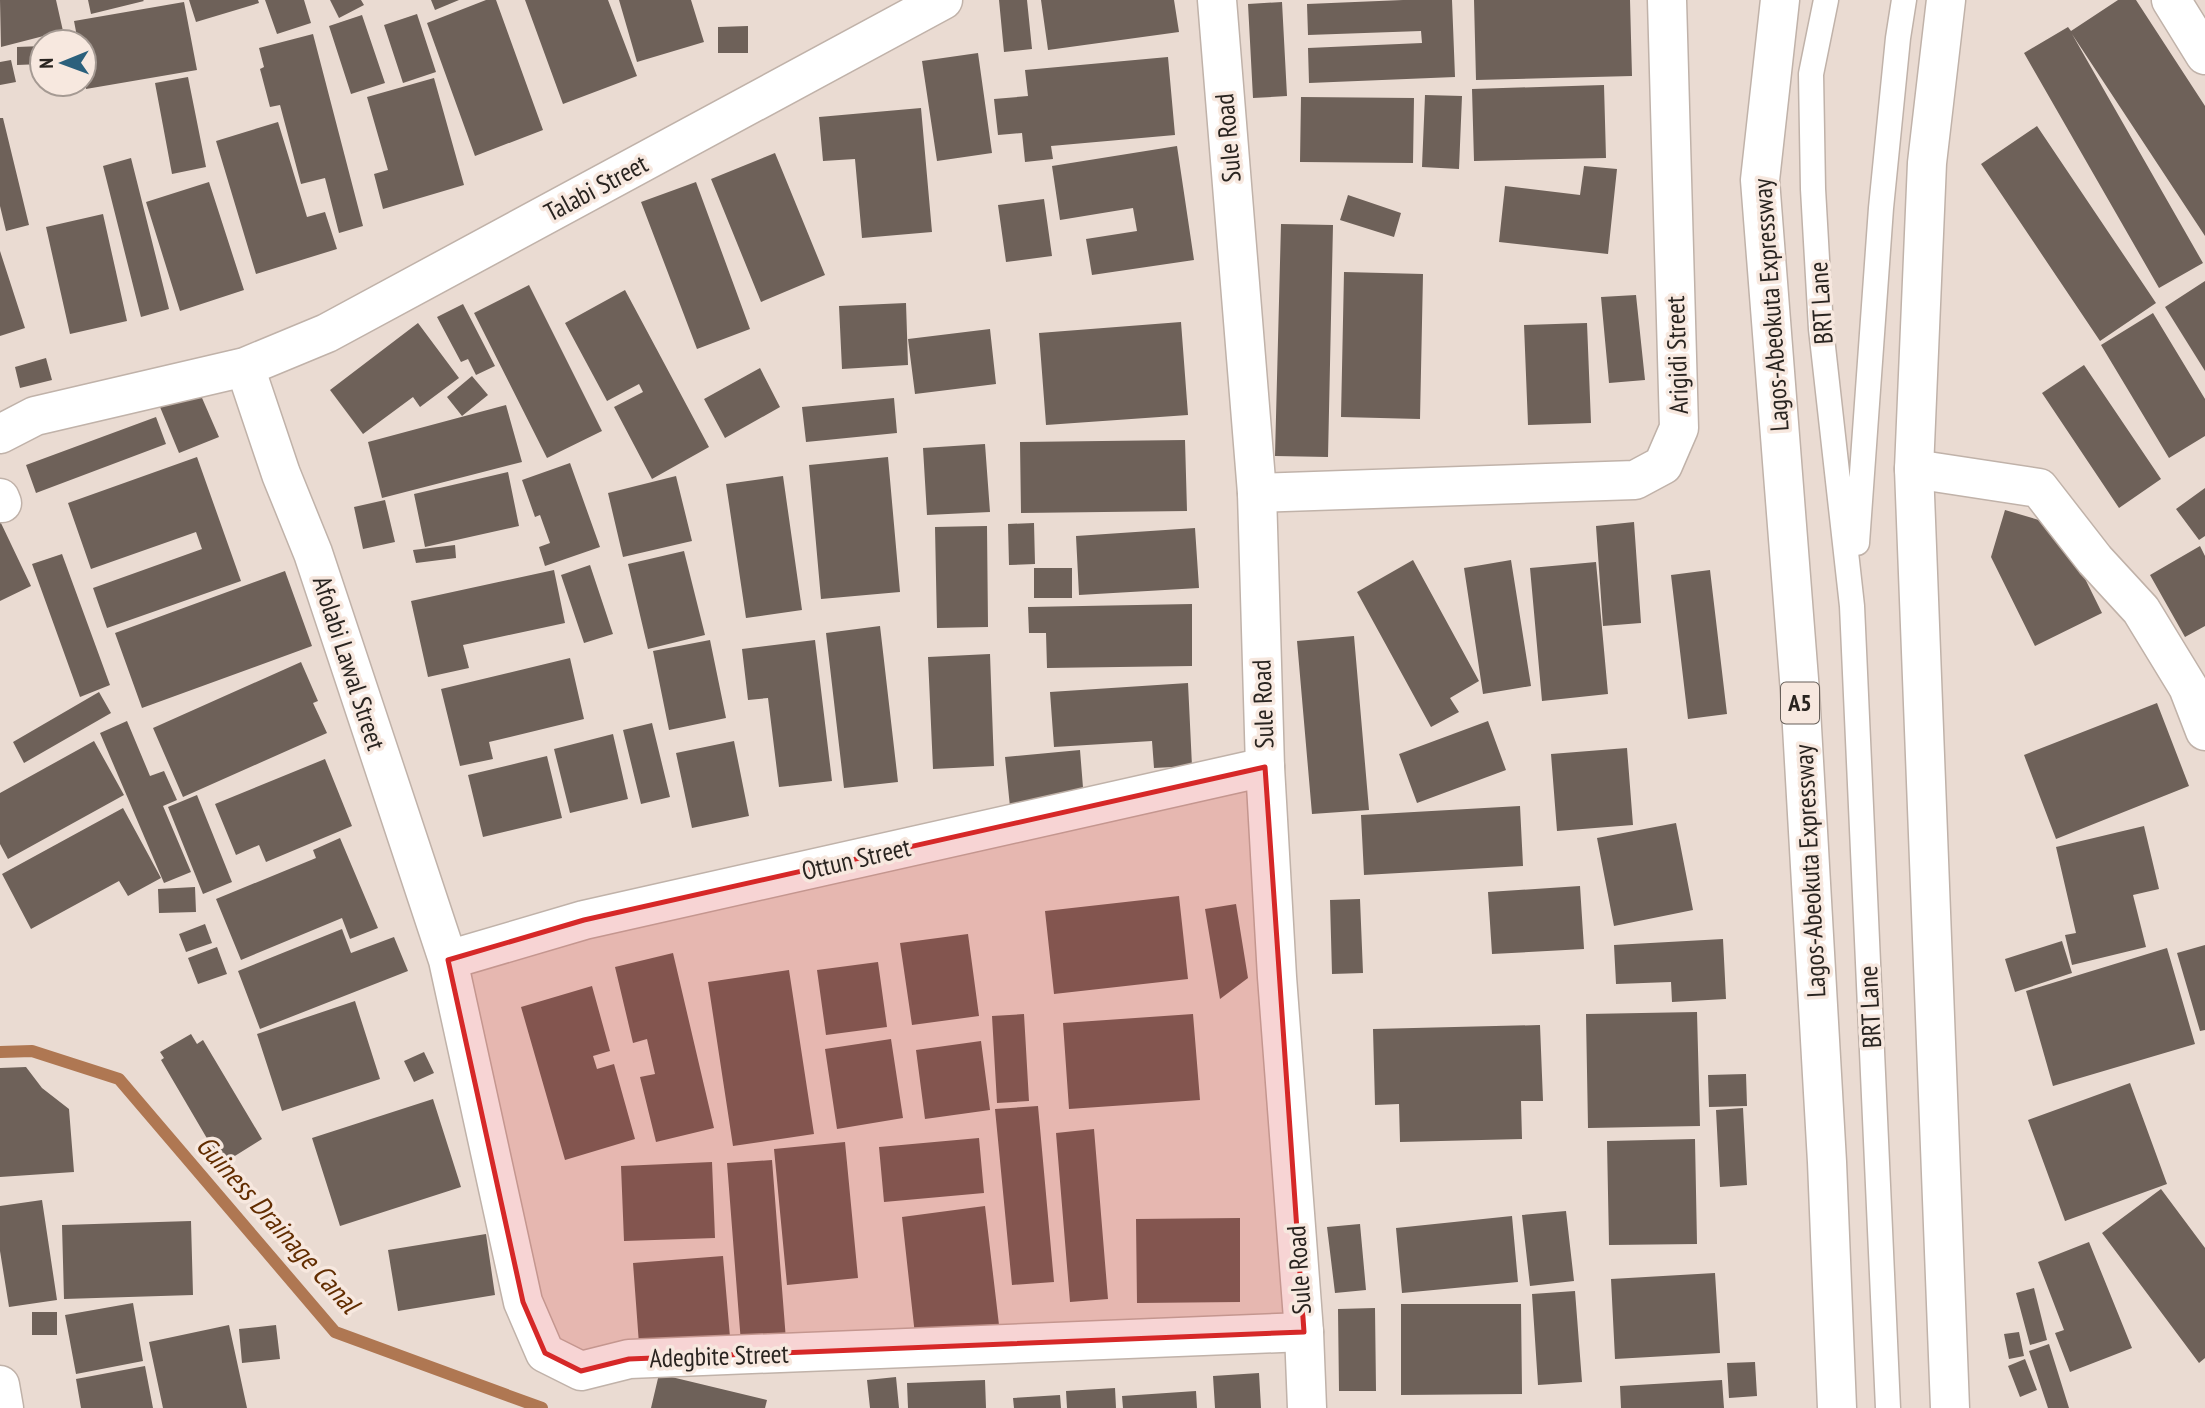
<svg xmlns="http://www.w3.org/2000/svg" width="2205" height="1408" font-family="'PT Sans Narrow',sans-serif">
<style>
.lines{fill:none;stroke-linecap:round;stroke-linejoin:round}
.stream{stroke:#af7752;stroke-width:12}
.building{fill:#6e6159}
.lane-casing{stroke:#c0b2a9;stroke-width:27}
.street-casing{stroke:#c0b2a9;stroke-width:41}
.secondary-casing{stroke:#c0b2a9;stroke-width:41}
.highway-casing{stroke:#c0b2a9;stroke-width:41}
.lane{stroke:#fff;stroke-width:24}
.street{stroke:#fff;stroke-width:38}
.secondary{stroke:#fff;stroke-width:38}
.highway{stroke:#fff;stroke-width:38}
.marked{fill:#d62828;fill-opacity:0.2;stroke:#d62828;stroke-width:5;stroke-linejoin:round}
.labels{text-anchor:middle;stroke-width:7;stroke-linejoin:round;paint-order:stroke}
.shield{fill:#f7e8df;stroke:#675f59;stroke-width:2}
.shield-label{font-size:24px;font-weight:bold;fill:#292420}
.street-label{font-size:26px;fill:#292420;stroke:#f7e8df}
.water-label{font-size:28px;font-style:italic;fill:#622d00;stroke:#f7e8df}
</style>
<rect width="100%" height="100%" fill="#eadbd2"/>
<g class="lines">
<path class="stream" d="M0,1052L32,1051L119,1079L335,1332L542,1408"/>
</g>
<path class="building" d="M0,0H56L63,31L1,47Z
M88,0H143L144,1L91,14Z
M189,0H258L259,3L196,22Z
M265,0H304L311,23L277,34Z
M330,0H361L364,5L339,18Z
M431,0H459L435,10Z
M486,0H496L543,130L475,156L427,23Z
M525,0H608L637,76L563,104Z
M619,0H691L704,42L637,62Z
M999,0H1027L1032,49L1004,52Z
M1041,0H1174L1179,32L1048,50Z
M1403,0H1452L1455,77L1309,83L1308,48L1422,43L1421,31L1308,35L1307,4Z
M1474,0H1630L1632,76L1476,80Z
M2118,0H2136L2205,106V236L2072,34L2203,263L2159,288L2024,53L2068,27L2071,31Z
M184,2L197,70L86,89L84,42H78L74,21Z
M1282,2L1287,96L1253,98L1248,4Z
M417,14L436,72L403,83L384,25Z
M362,15L385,83L351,94L329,26Z
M748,26V53H718V27Z
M313,34L363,226L339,233L325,178L301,184L280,105L270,107L260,69L264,67L259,48Z
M42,46V64L17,65V47Z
M978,53L992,153L937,161L922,61Z
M1168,57L1175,135L1051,146L1053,159L1025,162L1022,133L998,135L994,99L1028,96L1025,70Z
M11,60L16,82L0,85V62Z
M188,77L206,167L172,174L155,83Z
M434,78L464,185L383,209L374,174L388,170L367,97Z
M1604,85L1606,158L1474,161L1472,89Z
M1425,95L1462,96L1459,169L1422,167Z
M1301,97L1414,98L1413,163L1300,162Z
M921,108L932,232L862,238L855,159L823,161L819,117Z
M0,118H3L29,225L6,231L0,206Z
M278,122L307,217L325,212L337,249L256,274L216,141Z
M2037,126L2156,303L2100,341L1981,164Z
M1177,146L1194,260L1092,275L1086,239L1137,231L1133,208L1060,220L1052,166Z
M775,153L825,275L761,302L711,179Z
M131,158L169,309L141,317L103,166Z
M1584,166L1617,169L1608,254L1499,242L1505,186L1580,195Z
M209,182L244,290L180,311L146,202Z
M696,182L750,329L697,349L641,202Z
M1348,195L1401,213L1394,237L1340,220Z
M1044,199L1052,256L1006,262L998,205Z
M103,214L127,321L70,334L46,227Z
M1281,224L1333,225L1328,457L1275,456Z
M0,251L25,328L0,336Z
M1344,272L1423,274L1420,419L1341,417Z
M2205,281V371L2165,307Z
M529,285L602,431L547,458L474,313Z
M625,290L709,447L652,479L614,407L643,392L639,384L607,401L565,323Z
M1636,295L1645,380L1609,383L1601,297Z
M906,303L908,365L842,369L839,306Z
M463,304L495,366L476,375L468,359L461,362L437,317Z
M2153,313L2205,399V436L2169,458L2101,345Z
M1181,322L1188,415L1046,425L1039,333Z
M418,323L459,378L420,407L413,397L363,434L330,390Z
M1587,323L1591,423L1528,425L1524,325Z
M990,329L996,384L915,394L908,339Z
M46,358L52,380L20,388L15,367Z
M2084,365L2161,479L2119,508L2042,393Z
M760,368L780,407L725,438L704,399Z
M472,376L488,395L462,416L447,397Z
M199,391L219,437L179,453L160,407Z
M894,398L897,433L806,442L802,407Z
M506,405L522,462L382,498L368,442Z
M156,417L166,444L36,493L26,465Z
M1185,440L1187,511L1021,513L1020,442Z
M985,444L990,512L927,515L923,448Z
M197,457L241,581L107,628L93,588L202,549L196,532L91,569L68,503Z
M888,457L900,592L821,599L809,465Z
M570,463L600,547L545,566L539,547L550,543L540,515L535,517L522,480Z
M508,472L519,526L425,547L414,494Z
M676,476L692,541L623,557L608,493Z
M783,476L802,610L746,618L726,484Z
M2205,488V536L2199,540L2176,509Z
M385,500L395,542L363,549L354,507Z
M2005,510L2059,526L2102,613L2035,646L1991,557Z
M0,521L31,586L0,601Z
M1634,522L1641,623L1603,626L1596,526Z
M1034,523L1035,564L1009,565L1008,524Z
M987,526L988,627L937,628L935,527Z
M1195,528L1199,588L1079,595L1076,536Z
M455,545L456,558L416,563L413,550Z
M2200,546L2205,556V626L2185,637L2150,575Z
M684,551L705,635L648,649L628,564Z
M62,554L110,685L80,697L32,564Z
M1413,560L1479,681L1450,698L1459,712L1431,727L1357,592Z
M1511,560L1531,686L1483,694L1464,568Z
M1596,562L1608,694L1542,701L1530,568Z
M590,565L613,634L584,643L561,575Z
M1034,568H1072V598H1034Z
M554,570L565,623L463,645L469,668L428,677L411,601Z
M1710,570L1727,714L1688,719L1671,575Z
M285,571L312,646L142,708L115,633Z
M1192,604V666L1047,668L1046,633H1029L1028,607Z
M880,626L898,782L844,788L826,633Z
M1354,636L1369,810L1312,814L1297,641Z
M710,640L726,718L669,730L653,651Z
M815,640L832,781L779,787L768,698L748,700L742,649Z
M990,654L994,766L933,769L928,657Z
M570,658L584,719L489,742L493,759L460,766L441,689Z
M301,662L318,701L313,703L327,733L183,797L153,728Z
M1188,683L1192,766L1154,768L1152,741L1054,747L1050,692Z
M99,692L111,713L24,763L13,742Z
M2157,703L2189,786L2056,839L2024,755Z
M127,721L150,776L164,771L177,800L163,806L191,872L164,883L100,733Z
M1488,721L1506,770L1417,803L1399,754Z
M652,723L670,797L641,804L623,730Z
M613,734L628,799L570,813L554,749Z
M94,741L124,795L8,859L0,844V793Z
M734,741L749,816L692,828L676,753Z
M1627,748L1633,825L1557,831L1551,754Z
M1080,750L1084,800L1010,807L1005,757Z
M547,756L562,818L483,837L468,775Z
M325,759L352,826L266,862L259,845L236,855L215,804Z
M197,795L232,882L203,894L168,807Z
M1520,806L1523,866L1364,875L1361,815Z
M123,808L161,878L128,896L119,881L31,929L2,874Z
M1676,823L1693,910L1614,926L1597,838Z
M2144,826L2159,889L2133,895L2146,947L2072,965L2065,935L2076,933L2056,847Z
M340,838L378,928L350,939L342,918L241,960L216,899L316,858L313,850Z
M1580,886L1584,949L1492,954L1488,892Z
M195,887L196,912L159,913L158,889Z
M1179,896L1188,979L1054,994L1045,911Z
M1360,899L1363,973L1332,974L1330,900Z
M1236,904L1248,978L1220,999L1205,909Z
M205,924L212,943L186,952L179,934Z
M342,929L351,953L394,937L408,971L260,1029L238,971Z
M968,934L979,1016L912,1025L900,943Z
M1723,939L1726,999L1672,1002L1671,982L1616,984L1614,945Z
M2062,941L2072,973L2015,992L2005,959Z
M2205,945V1030L2200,1031L2177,953Z
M217,947L227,974L198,984L188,958Z
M2167,948L2195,1044L2053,1086L2026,991Z
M673,953L714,1128L656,1142L640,1077L655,1074L647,1039L633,1043L615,967Z
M878,962L887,1027L826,1035L817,970Z
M789,970L814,1134L733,1146L708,982Z
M592,986L610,1051L593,1056L597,1069L614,1064L635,1139L565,1160L521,1007Z
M355,1001L380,1079L282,1111L257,1034Z
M1697,1012L1700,1126L1588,1128L1586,1014Z
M1024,1014L1029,1101L997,1103L992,1016Z
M1193,1014L1200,1100L1069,1109L1063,1023Z
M1540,1025L1543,1101H1521L1522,1139L1400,1142L1399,1104L1375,1105L1373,1029Z
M191,1034L197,1044L203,1040L262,1139L222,1164L161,1060L164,1058L160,1052Z
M891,1039L903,1118L837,1129L825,1049Z
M981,1041L990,1110L925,1119L916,1050Z
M424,1052L434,1073L414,1082L404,1061Z
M26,1067L42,1088L69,1109L74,1172L0,1177V1068Z
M1746,1074L1747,1106L1709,1107L1708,1075Z
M2130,1083L2167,1184L2065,1221L2028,1120Z
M433,1099L461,1187L340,1226L312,1138Z
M1038,1106L1054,1282L1012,1285L995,1109Z
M1743,1108L1747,1185L1720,1187L1716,1110Z
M1094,1129L1108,1299L1070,1302L1056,1133Z
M979,1138L984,1193L884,1202L879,1147Z
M1695,1139L1697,1244L1609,1245L1607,1141Z
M845,1142L858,1278L787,1285L774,1149Z
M772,1160L786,1340L741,1343L727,1163Z
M712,1162L715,1238L624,1241L621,1166Z
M2161,1189L2205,1248V1358L2199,1363L2102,1233Z
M42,1200L57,1300L9,1307L0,1251V1206Z
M985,1206L999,1325L915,1335L902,1217Z
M1566,1211L1574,1281L1530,1286L1522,1215Z
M1512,1216L1518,1282L1402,1293L1396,1228Z
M1240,1218V1302L1137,1303L1136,1219Z
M191,1221L193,1295L64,1299L62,1225Z
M1360,1224L1366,1290L1335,1293L1327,1227Z
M486,1234L495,1295L398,1311L388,1250Z
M2089,1242L2132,1348L2070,1372L2055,1333L2064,1330L2038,1262Z
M723,1256L730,1337L639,1344L633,1263Z
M1715,1273L1720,1353L1615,1359L1611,1279Z
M2034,1288L2047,1340L2030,1345L2016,1293Z
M1575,1291L1582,1382L1538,1385L1532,1294Z
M133,1303L143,1361L76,1374L65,1315Z
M1401,1304H1521L1522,1394L1401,1395Z
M1375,1308L1376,1391H1339L1338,1309Z
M32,1312H57V1335H32Z
M229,1325L247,1408H163L149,1342Z
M276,1325L280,1359L242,1363L239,1329Z
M2019,1332L2024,1356L2009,1359L2004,1334Z
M2049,1344L2069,1408H2048L2029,1351Z
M2025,1359L2037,1390L2020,1397L2008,1366Z
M1755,1362L1757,1396L1729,1398L1727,1363Z
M145,1366L153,1408H81L76,1379Z
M1259,1373L1261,1408H1215L1213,1376Z
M659,1374L767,1400L765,1408H651Z
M896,1377L899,1408H870L867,1380Z
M985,1380L986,1408H908L907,1383Z
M1722,1380L1724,1408H1621L1620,1386Z
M1115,1388L1116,1408H1067L1066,1391Z
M1196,1391L1197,1408H1123L1122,1396Z
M1060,1395L1061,1408H1014L1013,1398Z"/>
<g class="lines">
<g class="lane-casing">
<path id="lane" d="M1826,0L1811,74L1813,189L1821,329L1852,606L1888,1408
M1857,543L1881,208L1898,38L1904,0"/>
</g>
<g class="street-casing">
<path id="street" d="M2171,0L2205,55
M245,367L281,474L313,553L448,960L523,1302L545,1353L581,1371L629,1359L1304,1332
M0,434L35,416L245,367L327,333L943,0
M1914,469L2039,488L2095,560L2141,610L2188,687L2205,731
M1257,493L1635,480L1663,465L1679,428L1667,0
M0,498L2,503
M448,960L584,920L1265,767
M0,1385L4,1408"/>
</g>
<g class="secondary-casing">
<path id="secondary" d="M1217,0L1257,493L1265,767L1277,977L1304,1332L1307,1408"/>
</g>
<g class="highway-casing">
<path id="highway" d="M1780,0L1760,180L1800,692L1827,1162L1837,1408
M1946,0L1927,163L1914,469L1950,1408"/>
</g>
<use href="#lane" class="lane"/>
<use href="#street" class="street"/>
<use href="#secondary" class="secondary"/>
<use href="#highway" class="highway"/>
</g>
<path class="marked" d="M1265,767L1304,1332L629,1359L581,1371L545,1353L523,1302L448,960L584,920Z"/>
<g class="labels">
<rect class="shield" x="1781" y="682.5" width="38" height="41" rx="5"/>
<g class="shield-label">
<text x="1800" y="711">A5</text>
</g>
<g class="street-label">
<text transform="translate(1228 138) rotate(-95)" y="9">Sule Road</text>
<text transform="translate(596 188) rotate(-28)" y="9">Talabi Street</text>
<text transform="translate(1821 303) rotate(-94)" y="9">BRT Lane</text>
<text transform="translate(1771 305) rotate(-94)" y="9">Lagos-Abeokuta Expressway</text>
<text transform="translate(1677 355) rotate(-92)" y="9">Arigidi Street</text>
<text transform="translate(349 663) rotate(72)" y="9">Afolabi Lawal Street</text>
<text transform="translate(1263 704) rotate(-92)" y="9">Sule Road</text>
<text transform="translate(856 859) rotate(-13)" y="9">Ottun Street</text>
<text transform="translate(1810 871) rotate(-93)" y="9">Lagos-Abeokuta Expressway</text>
<text transform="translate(1870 1007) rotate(-93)" y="9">BRT Lane</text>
<text transform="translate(1299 1270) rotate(-94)" y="9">Sule Road</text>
<text transform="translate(719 1356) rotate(-2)" y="9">Adegbite Street</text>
</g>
<g class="water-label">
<text transform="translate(278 1224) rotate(48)" y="10">Guiness Drainage Canal</text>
</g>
</g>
<g transform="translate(63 63) rotate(269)"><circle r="33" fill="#f7e8df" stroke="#a59a93" stroke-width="2"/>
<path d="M0-5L12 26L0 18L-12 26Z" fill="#2b607c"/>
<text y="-10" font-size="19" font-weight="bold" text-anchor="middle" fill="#292420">N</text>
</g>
</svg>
